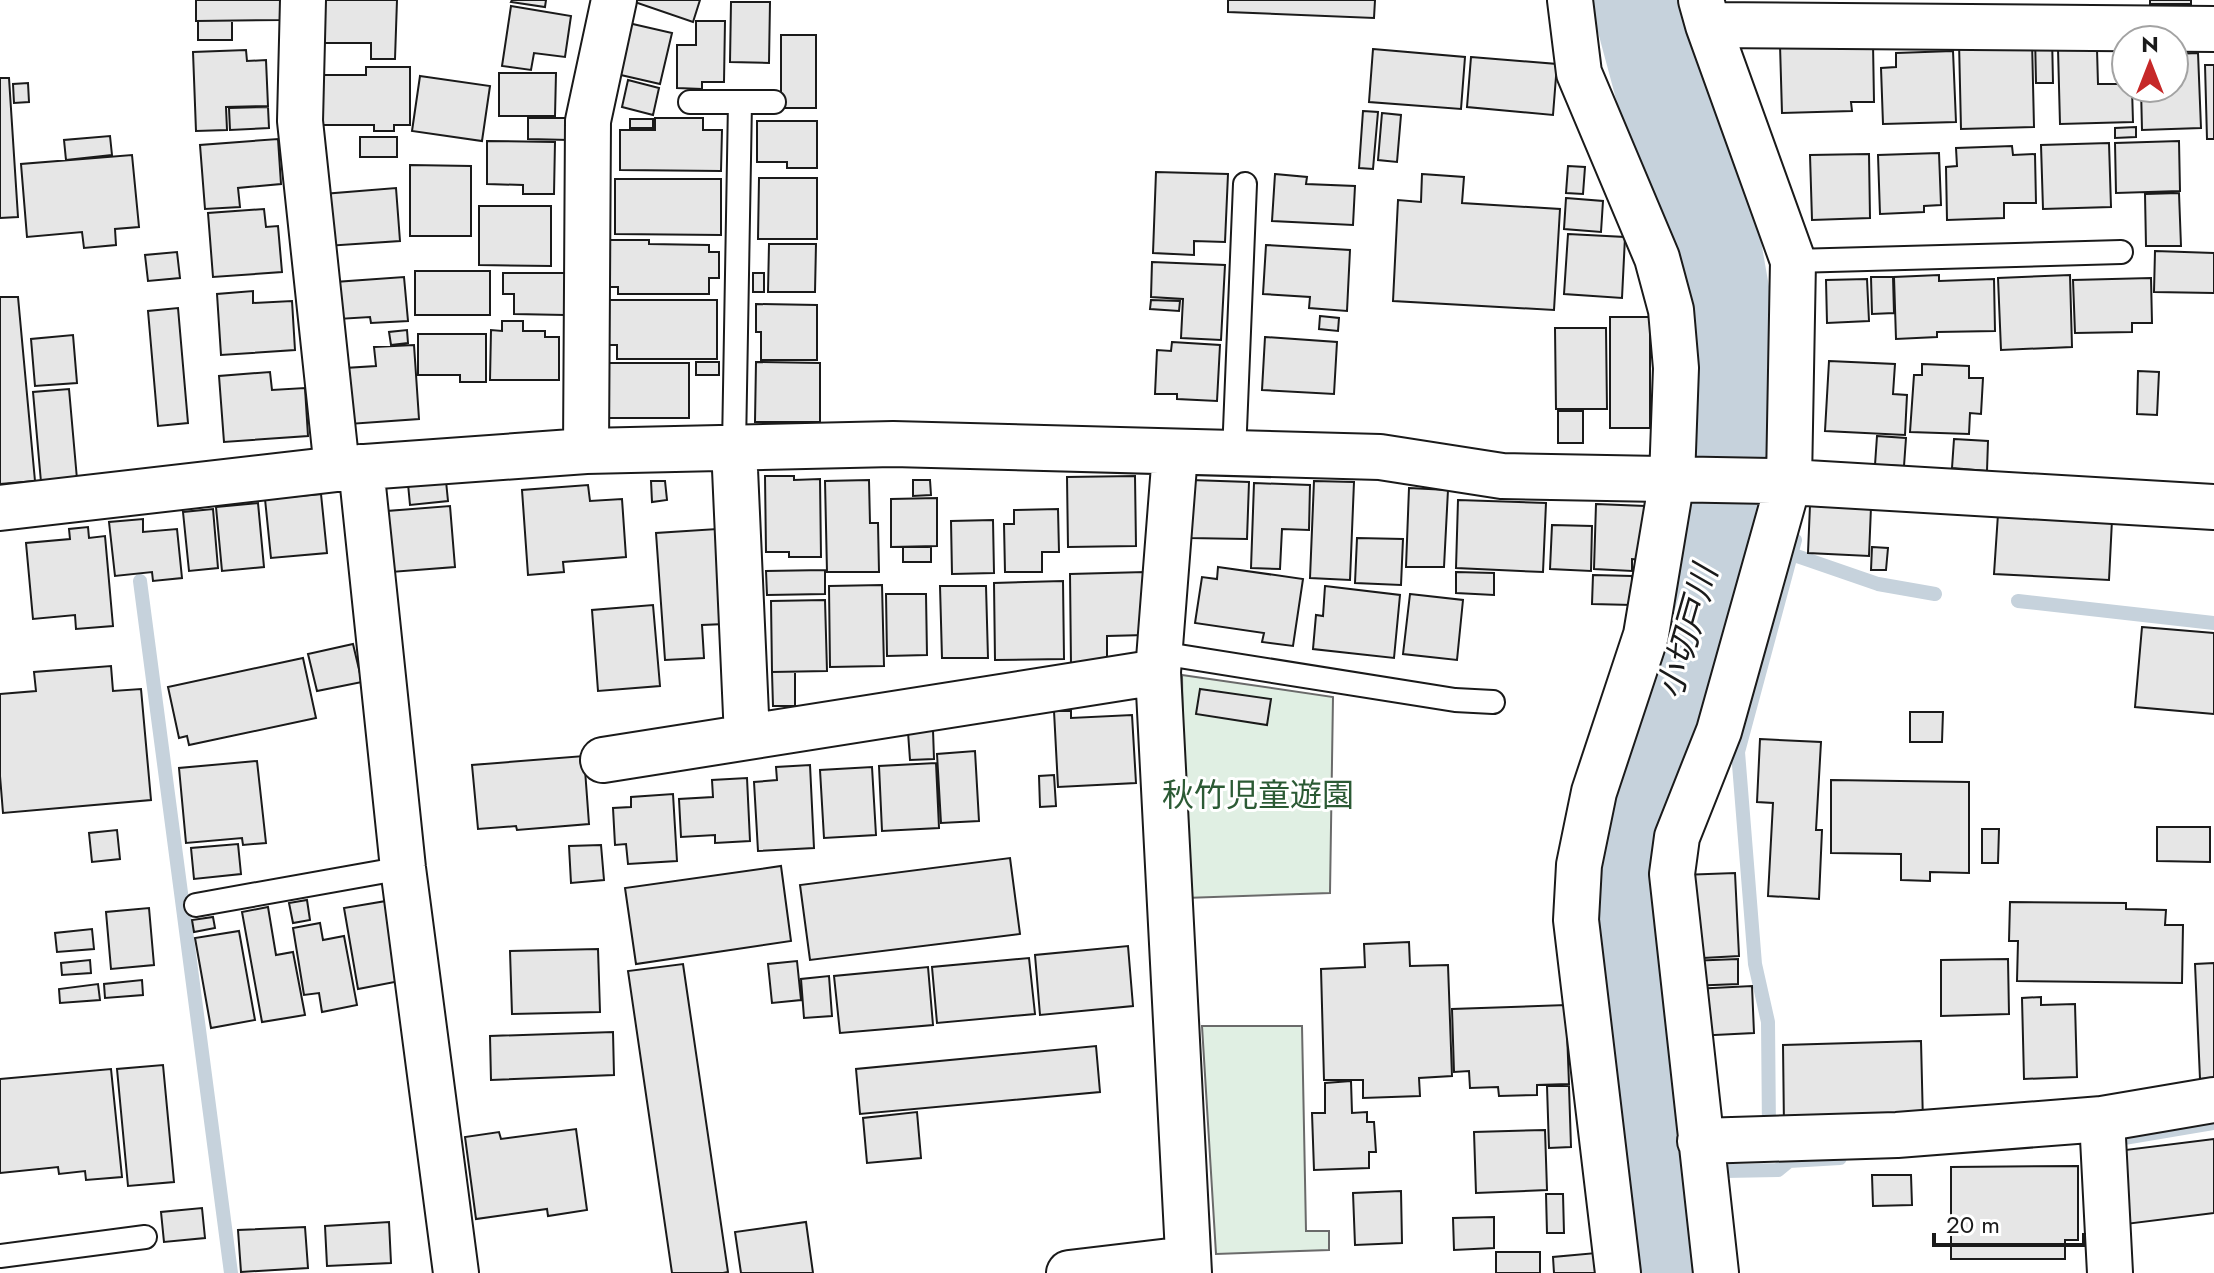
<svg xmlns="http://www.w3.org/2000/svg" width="2214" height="1273" font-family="Jost,'Noto Sans JP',sans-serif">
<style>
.green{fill:#e0efe3;stroke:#6a6a6a;stroke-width:2}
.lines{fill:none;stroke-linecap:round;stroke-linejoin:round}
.stream{stroke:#c6d2dc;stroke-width:14}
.river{stroke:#c6d2dc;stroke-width:90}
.building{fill:#e6e6e6;stroke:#1a1a1a;stroke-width:2}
.lane-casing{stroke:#1a1a1a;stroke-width:26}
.street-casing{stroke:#1a1a1a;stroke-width:48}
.lane{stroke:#fff;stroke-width:22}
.street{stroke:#fff;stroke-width:44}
.labels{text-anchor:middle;stroke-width:6;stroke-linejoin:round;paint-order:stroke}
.park-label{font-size:32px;fill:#2b5a34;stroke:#fff}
.water-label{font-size:34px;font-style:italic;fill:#1a1a1a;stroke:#fff}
</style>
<rect width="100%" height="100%" fill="#fff"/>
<path class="green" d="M1182,675L1333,697L1330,893L1185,898Z
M1202,1026H1302L1306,1231H1329V1250L1216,1254Z"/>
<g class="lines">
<path class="stream" d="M1791,554L1878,584L1935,594
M140,581L231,1273
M2018,601L2214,623
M1769,1131L1768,1022L1755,964L1738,752L1795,540
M2124,1138L2214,1123
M1712,1164L1725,1171L1778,1170L1789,1161L1840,1158
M1653,1167L1689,1165"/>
<path class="river" d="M1636,0L1661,93L1715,239L1733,342L1719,521L1634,815L1624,921L1668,1273"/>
</g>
<path class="building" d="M196,0H280V20L196,21Z
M320,0H397L395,59H371V43H320Z
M512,0H546L545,7L511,2Z
M629,0H700L693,22Z
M1228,0H1375L1374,18L1228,12Z
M2150,0H2191V4H2150Z
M731,2H770L769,63L730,62Z
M511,6L571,16L565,57L534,53L531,70L502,66Z
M198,21H232V40H198Z
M696,21H725L724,82H702V89L677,88V45H696Z
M624,22L672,33L660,84L612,73Z
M781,35H816V108H781Z
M2035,35H2052L2053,83H2036Z
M2032,40L2034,127L1961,129L1959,42Z
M1873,43L1874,102H1851L1852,111L1782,113L1780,45Z
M1373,49L1465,57L1461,109L1369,102Z
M2058,49H2097L2098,84H2126V88H2132L2133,122L2060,124Z
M246,50L247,61L266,60L268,106L226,107L227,130L196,131L193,52Z
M1953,51L1956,122L1883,124L1881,68L1896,67V53Z
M2198,53L2201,128L2142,130L2141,88H2174V54Z
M1471,57L1557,64L1553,115L1467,107Z
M2205,65H2214V139H2207Z
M366,67H410V125H394V131H374V125H320V75H366Z
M499,73H556L555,116H499Z
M420,76L490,86L482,141L412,131Z
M0,78H9L18,217L0,218Z
M628,80L659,88L653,115L622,107Z
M28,83L29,102L14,103L13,84Z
M268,107L269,128L230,130L229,108Z
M1363,111L1378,112L1373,169L1359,168Z
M1382,113L1401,115L1397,162L1378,160Z
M528,118H569V140L528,139Z
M655,118H703V130H722L721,171L620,170V130H655Z
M630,119H653V128H630Z
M757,121H817V168H787V162H757Z
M2136,127V137L2115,138V128Z
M110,136L112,155L66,160L64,140Z
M360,137H397V157H360Z
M278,139L281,184L238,188L240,207L205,209L200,145Z
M487,141L555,142L554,194H523V185L487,184Z
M2179,141L2180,191L2116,193L2115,143Z
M2109,143L2111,207L2043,209L2041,145Z
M2012,146L2013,155L2035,154L2036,203H2004V218L1947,220L1946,167L1957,166L1956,148Z
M1939,153L1941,205L1924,206V212L1880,214L1878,155Z
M1869,154L1870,218L1812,220L1810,155Z
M132,155L139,227L115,229L116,245L84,248L82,232L27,237L21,164Z
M410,165L471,166V236H410Z
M1568,166L1585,167L1583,194L1566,193Z
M1156,172L1228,174L1225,242L1194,241V255L1153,253Z
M1275,174L1307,177L1306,184L1355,186L1353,225L1272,221Z
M1422,174L1464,177L1462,203L1560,209L1554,310L1393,301L1398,200L1421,202Z
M759,178H817V239H758Z
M615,179H721V235L615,234Z
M396,188L400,241L326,246L323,194Z
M2179,193L2181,246H2146L2145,194Z
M1566,198L1603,201L1601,232L1564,229Z
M479,206H551V266L479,265Z
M264,209L266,227L278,226L282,272L213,277L208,213Z
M1568,234L1625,237L1622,298L1564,294Z
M604,240H649V244L709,245V252H719V278H709V294H618V287H604Z
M769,244H816L815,292H768Z
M1266,245L1350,250L1347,311L1309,308L1310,297L1263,294Z
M2155,251L2214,253V293L2154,292Z
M177,252L180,278L148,281L145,255Z
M1152,262L1225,265L1221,340L1181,338L1183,299L1151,297Z
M415,271H490V315H415Z
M503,273H566L565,315L514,314V294H503Z
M753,273H764V292H753Z
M1939,275V281L1994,279L1995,331L1937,332V337L1896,339L1894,277Z
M2070,275L2072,347L2001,350L1998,278Z
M404,277L408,321L371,323L370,317L338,319L335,282Z
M1871,277H1893L1894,313L1872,314Z
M2151,278L2152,323H2132V332L2075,333L2073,280Z
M1867,279L1869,321L1827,323L1826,280Z
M253,291V303L292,301L295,350L221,355L217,294Z
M0,297H18L35,481L0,484Z
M604,300H717V359H617V345H604Z
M1151,300L1180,301L1179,311L1150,309Z
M756,304L817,305V360H761V332H756Z
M178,308L188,423L158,426L148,311Z
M1320,316L1339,318L1338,331L1319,329Z
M1610,317H1650V428H1610Z
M502,321H523V331H545V337H559V380H490L491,330L502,331Z
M1555,328H1606L1607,409H1556Z
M407,330L408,343L391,345L389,332Z
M418,334H486V382H460V375H418Z
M73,335L77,383L35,386L31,339Z
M1265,337L1337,342L1334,394L1262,390Z
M1172,342L1220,345L1217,401L1177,399V394H1155L1157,350L1171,351Z
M414,345L419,419L349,424L345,368L376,366L374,347Z
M1829,361L1895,364L1893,394L1907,395L1905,435L1825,431Z
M696,362H719V375H696Z
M756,362L820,363V422H755Z
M603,363H689V418H603Z
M1922,364L1969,366V378H1983L1981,414L1970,413L1969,434L1910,432L1914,375H1922Z
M2138,371L2159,372L2157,415L2137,414Z
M270,372L272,390L305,388L308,436L224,442L219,376Z
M69,389L77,479L41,482L33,392Z
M1558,411H1583V443H1558Z
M1877,436L1906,438L1904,466L1875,465Z
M1954,439L1988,441L1987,471L1952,468Z
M765,476H794V480L820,479L821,557H789V552H766Z
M1135,476L1136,546L1068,547L1067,477Z
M869,480L870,523H878L879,572H827L825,481Z
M913,480H930L931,495L913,496Z
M1191,480L1249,482L1247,539L1189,538Z
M446,481L448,501L410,505L408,484Z
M651,481H665L667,500L652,502Z
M1314,481L1354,482L1350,580L1310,578Z
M1254,483L1310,485L1309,530L1282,529L1280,569L1251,568Z
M588,485L590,501L622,499L626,557L563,562L564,572L528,575L522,490Z
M1409,488L1448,490L1444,567H1406Z
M321,494L327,553L271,558L265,499Z
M937,498V546L891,547V499Z
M1458,500L1546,503L1543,572L1456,568Z
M258,503L264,567L222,571L216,507Z
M1596,504L1645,506L1643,560L1632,559V571L1594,569Z
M1810,505L1871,507L1869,556L1808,553Z
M450,506L455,567L391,572L387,511Z
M213,509L218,568L189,571L183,512Z
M1058,509L1059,552H1042V572H1005L1004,524H1014V510Z
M1998,514L2112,520L2109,580L1994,574Z
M143,519V532L177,529L182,578L153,581L152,572L115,576L109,522Z
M993,520L994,573L952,574L951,521Z
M1552,525L1592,526L1591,571L1550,569Z
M88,527L89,538L105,536L113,626L76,629L75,615L33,619L26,543L70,539L69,529Z
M717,529L725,624L702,625L704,658L665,660L656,533Z
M1357,538L1403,539L1401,585L1355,583Z
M903,547H931V562H903Z
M1872,547L1888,548L1886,570H1871Z
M1218,567L1303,579L1293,646L1262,642L1264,633L1195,623L1202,577L1217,579Z
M825,570V594L767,595L766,571Z
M1145,572V635L1107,636V666H1071L1070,574Z
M1456,572L1494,573V595L1456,593Z
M1593,575L1632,576V605L1592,604Z
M1063,581L1064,659L995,660L994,583Z
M882,585L884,666L830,667L829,586Z
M940,586H986L988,658H942Z
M1325,586L1400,595L1394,658L1313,649L1316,615L1323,616Z
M886,594H926L927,655L887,656Z
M1410,594L1463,600L1457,660L1403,654Z
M825,600L827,671L772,672L771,601Z
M653,605L660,686L598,691L592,610Z
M2142,627L2214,633V714L2135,707Z
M353,644L362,682L317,691L308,654Z
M303,658L316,718L189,745L187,736L179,738L168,687Z
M111,666L113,691L141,689L151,800L3,813L0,776V694L36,691L34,672Z
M772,672H795V706H773Z
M1200,689L1271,699L1267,725L1196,714Z
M1054,711H1071V718L1132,715L1136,783L1058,787Z
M1910,712H1943L1942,742H1910Z
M933,730L934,759L910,760L908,732Z
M1760,739L1821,742L1816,830H1822L1819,899L1768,896L1773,803L1757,802Z
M975,751L979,821L941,823L937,754Z
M584,756L589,824L517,830L516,826L478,829L472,765Z
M257,761L266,843L243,845L242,838L186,843L179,768Z
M936,763L939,828L882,831L879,766Z
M810,765L814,848L758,851L754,782L777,780L776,767Z
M872,767L876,835L824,838L820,770Z
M1054,775L1056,806L1040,807L1039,776Z
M747,778L750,841L715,843V835L681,837L679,799L713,797L712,780Z
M1831,780L1969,782V873L1930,872V881L1901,880V854L1831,853Z
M673,794L677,861L628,864L626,844L615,845L613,808L631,807V797Z
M2157,827H2210V862L2157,861Z
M1982,829H1999L1998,863H1982Z
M117,830L120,859L92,862L89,833Z
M238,844L241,874L194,879L191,848Z
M601,845L604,880L571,883L569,846Z
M1010,858L1020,934L810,960L800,885Z
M781,866L791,941L636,964L625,888Z
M1735,873L1739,956L1685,959L1681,875Z
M307,900L310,920L293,923L289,903Z
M386,901L400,981L358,989L344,908Z
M2010,902L2126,903V909L2166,910L2165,925H2183L2182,983L2017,981L2018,941H2009Z
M268,907L276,955L293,952L305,1015L262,1022L242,912Z
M149,908L154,965L111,969L106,912Z
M213,917L215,928L194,932L192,920Z
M320,923L323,940L344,936L357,1005L322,1012L319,993L304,995L293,928Z
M92,929L94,949L57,952L55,933Z
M239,931L255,1020L211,1028L195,938Z
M1409,942L1410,966L1448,965L1452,1076L1419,1078L1420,1096L1363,1098V1080H1324L1321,969L1365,967L1364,944Z
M1128,946L1133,1006L1040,1015L1035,955Z
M598,949L600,1012L512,1014L510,951Z
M1029,958L1035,1014L937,1023L932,967Z
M1738,959V984L1689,986L1688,961Z
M2008,959L2009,1014L1941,1016V960Z
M90,960L91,973L62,975L61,963Z
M797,961L801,1000L772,1003L768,964Z
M2214,963V1078L2200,1079L2195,964Z
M683,964L728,1272L723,1273H672L628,971Z
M928,967L933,1025L840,1033L834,976Z
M829,976L832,1016L804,1018L801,979Z
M142,980L143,995L105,998L104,984Z
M98,984L100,1000L60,1003L59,989Z
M1752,986L1754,1033L1695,1036L1693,989Z
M2041,997V1005L2075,1004L2077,1077L2024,1079L2022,998Z
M1566,1005L1569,1084L1537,1085V1095L1499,1096L1498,1087L1470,1088L1469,1071L1454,1072L1452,1009Z
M613,1032L614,1075L491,1080L490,1036Z
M1921,1041L1923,1123L1784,1127L1783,1045Z
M1096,1046L1100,1092L860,1114L856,1069Z
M163,1065L174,1182L128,1186L117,1069Z
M111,1069L122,1177L86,1180L85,1171L59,1174L58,1167L0,1173V1079Z
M1351,1081L1352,1113L1367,1112V1122H1374L1376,1152H1369V1168L1314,1170L1312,1113H1325V1083Z
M1547,1086H1569L1571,1147L1549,1148Z
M917,1112L921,1158L867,1163L863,1118Z
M576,1129L587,1210L548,1216L547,1209L476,1219L465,1137L499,1132L501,1139Z
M1545,1130L1547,1190L1476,1193L1474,1132Z
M2214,1139V1213L2126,1224L2117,1151Z
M2078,1166V1240H2065V1259H1951V1167Z
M1872,1175H1911L1912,1205L1873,1206Z
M1401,1191L1402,1243L1355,1245L1353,1193Z
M1546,1194H1563L1564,1233H1547Z
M202,1208L205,1238L164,1242L161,1212Z
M1494,1217V1248L1454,1250L1453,1218Z
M389,1222L391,1263L327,1266L325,1226Z
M806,1222L813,1273H741L735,1232Z
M305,1227L308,1268L241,1272L238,1230Z
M1496,1252H1540V1273H1496Z
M1596,1253L1597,1273H1554L1553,1257Z"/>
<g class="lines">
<g class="lane-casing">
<path id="lane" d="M690,102H774
M1793,261L2121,252
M734,447L740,102
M1234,454L1245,184
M1160,653L1455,700L1493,702
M196,905L403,868
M0,1256L145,1237"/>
</g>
<g class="street-casing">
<path id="street" d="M303,0L300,121L337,469
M1570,0L1579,73L1657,258L1671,310L1676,368L1672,479L1646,635L1594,792L1579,865L1576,920L1618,1273
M1701,0L1708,25L1793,261L1789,481L1719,731L1677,837L1672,874L1716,1273
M1708,25L2214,29
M734,447L747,737
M586,451L588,121L614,0
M1175,453L1158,672L1189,1273
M361,467L403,868L456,1273
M0,508L337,469L586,451L893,444L1380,457L1502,476L1771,481L2214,507
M603,760L1158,672
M2102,1119L2110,1273
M1700,1141L1897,1135L2102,1119L2214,1100
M1069,1273L1187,1259"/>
</g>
<use href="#lane" class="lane"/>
<use href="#street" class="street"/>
</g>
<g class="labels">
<g class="park-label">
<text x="1258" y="806">秋竹児童遊園</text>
</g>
<g class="water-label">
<text transform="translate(1687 632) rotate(-74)" y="12">小切戸川</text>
</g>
</g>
<g transform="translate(2150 64)"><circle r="38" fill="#ffffff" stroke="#a3a3a3" stroke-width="2"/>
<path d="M0-6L14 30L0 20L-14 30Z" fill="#c62828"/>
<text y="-12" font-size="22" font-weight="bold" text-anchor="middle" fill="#1a1a1a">N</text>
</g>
<path d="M1934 1233v12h150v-12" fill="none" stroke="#1a1a1a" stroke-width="4"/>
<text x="1946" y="1233" font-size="24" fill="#1a1a1a" stroke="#ffffff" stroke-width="6" paint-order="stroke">20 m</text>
</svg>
